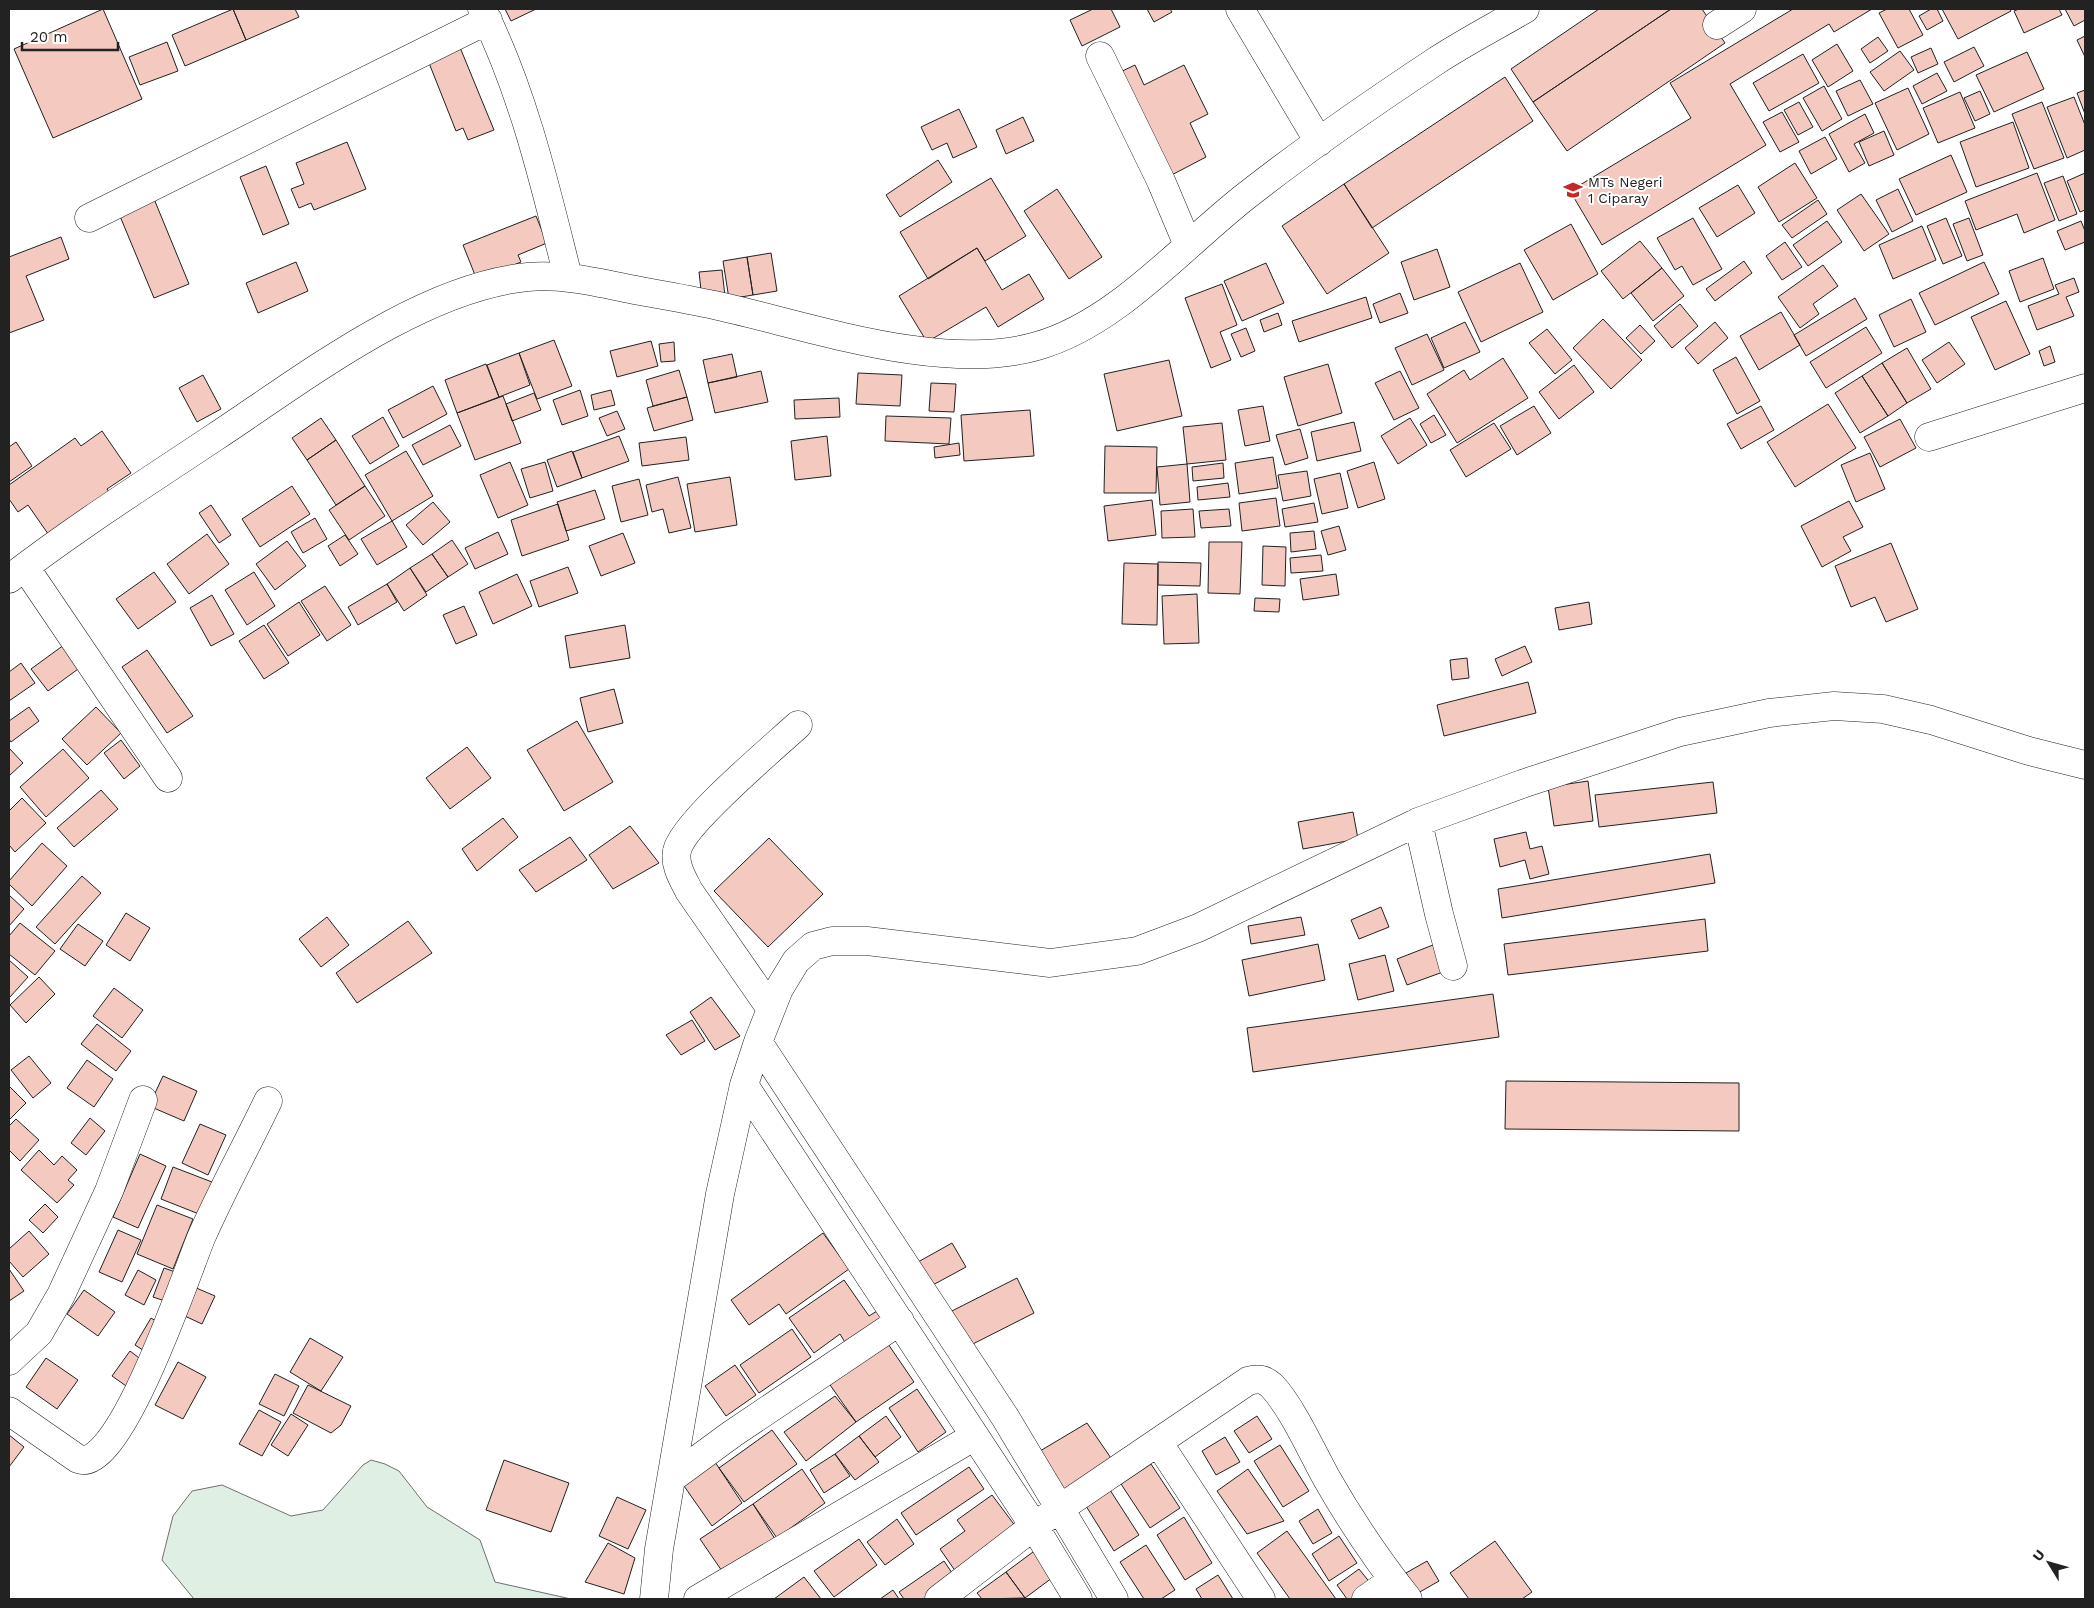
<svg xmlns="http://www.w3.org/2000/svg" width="2094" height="1608" font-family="'Work Sans',sans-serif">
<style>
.green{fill:#e0efe3;stroke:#6f6f6f}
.building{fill:#f3c9c0;stroke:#222}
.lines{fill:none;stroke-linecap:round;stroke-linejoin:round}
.minor-casing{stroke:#222;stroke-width:29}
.minor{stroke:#fff;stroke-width:28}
.labels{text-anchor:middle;stroke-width:4;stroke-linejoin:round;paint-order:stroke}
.poi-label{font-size:14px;fill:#222;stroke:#fff;text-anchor:start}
</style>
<rect width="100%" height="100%" fill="#fff"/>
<path class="green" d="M371,1460L385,1464L399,1471L427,1507L480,1540L495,1582L571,1599H194L162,1560L173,1516L192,1491L222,1485L291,1516L323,1510L363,1465Z"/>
<path class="building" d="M103,9L142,99L53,138L14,49Z
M233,9H295L299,17L246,40Z
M233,9L246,40L185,66L172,35Z
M505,9H536L511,21Z
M1093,9H1111L1120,27L1082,46L1070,20Z
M1147,9H1170L1172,12L1154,22Z
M1599,9H1671L1533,102L1511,69Z
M1671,9H1702L1725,43L1567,151L1533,102Z
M1793,9H1872L1834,32L1829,24L1730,84L1766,145L1602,245L1570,191L1691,118L1670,83Z
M1887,9H1909L1923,35L1898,48L1879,13Z
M1931,9H1937L1943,21L1927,30L1919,16Z
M1942,9H2010L2011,11L1958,39Z
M2019,9H2059L2062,15L2024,33L2014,11Z
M2065,9H2085V20L2074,26Z
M2085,36V57L2077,40Z
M1878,37L1888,51L1870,63L1861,49Z
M167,42L178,71L140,85L129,57Z
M1837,44L1853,71L1828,87L1812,60Z
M459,45L494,130L468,140L463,128L456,131L427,58Z
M1974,47L1984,66L1954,82L1944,62Z
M1931,48L1938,64L1918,73L1911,57Z
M1900,51L1914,70L1884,91L1870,72Z
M2027,52L2044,89L1994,112L1976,75Z
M1803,54L1819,83L1769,111L1753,83Z
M1135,65L1144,85L1184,65L1208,114L1190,123L1206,157L1164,179L1114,75Z
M1937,73L1947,91L1922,104L1913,86Z
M1505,77L1533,121L1372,228L1344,184Z
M1860,80L1873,104L1848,116L1836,91Z
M1824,86L1842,119L1822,131L1803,98Z
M1908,88L1929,134L1897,150L1875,103Z
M2085,90V114L2077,93Z
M1980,91L1990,114L1975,121L1964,98Z
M1960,92L1975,128L1938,143L1923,108Z
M2074,97L2085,125V150L2067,158L2047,107Z
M1799,102L1813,127L1798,135L1784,110Z
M2042,102L2064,158L2034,169L2012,114Z
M959,109L977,147L953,158L947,143L932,150L921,127Z
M1782,112L1799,142L1780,152L1763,122Z
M1865,114L1874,133L1854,144L1865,163L1849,172L1829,134Z
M1023,117L1034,141L1006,154L996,130Z
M2013,122L2029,168L1976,187L1960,142Z
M1884,131L1894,155L1869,166L1859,142Z
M1825,137L1837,159L1811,174L1799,151Z
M347,142L366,189L314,210L311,203L299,208L291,189L304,184L296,163Z
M1951,155L1967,192L1916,215L1899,179Z
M938,160L952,182L900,217L886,195Z
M1795,163L1817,198L1779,222L1758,187Z
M266,166L289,224L263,235L240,177Z
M2037,173L2055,220L2024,233L2017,214L1976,230L1965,201Z
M2085,173V210L2080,212L2067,181Z
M2063,176L2077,214L2059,221L2044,183Z
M991,178L1026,236L985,261L977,248L928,279L900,232Z
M1344,184L1389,253L1327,294L1282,226Z
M1738,185L1755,213L1717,237L1699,208Z
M1057,189L1102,257L1069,279L1024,211Z
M1898,189L1913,221L1892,232L1876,200Z
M152,194L189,284L154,298L117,209Z
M1861,194L1889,234L1864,251L1837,210Z
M1818,200L1827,214L1792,238L1782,225Z
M536,216L547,243L518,255L521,262L477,280L463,245Z
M1693,218L1722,269L1693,285L1682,266L1675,270L1657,238Z
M1946,218L1962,256L1943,264L1927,226Z
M1969,218L1983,255L1967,261L1953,224Z
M1827,221L1842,242L1808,266L1793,245Z
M2081,221L2085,231V242L2065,250L2057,231Z
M1571,224L1598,274L1553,300L1524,250Z
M1922,226L1936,260L1893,279L1879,245Z
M61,237L69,259L26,276L44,320L9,333V257Z
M1640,241L1662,268L1623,299L1601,271Z
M1785,242L1802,267L1782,280L1766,256Z
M977,248L1002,290L1029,274L1044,299L998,327L986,307L927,342L899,296Z
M1437,249L1450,287L1414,300L1401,262Z
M771,253L777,291L753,295L747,257Z
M747,257L753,295L729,299L723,261Z
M2043,258L2054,289L2020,302L2009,271Z
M1744,261L1752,273L1715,301L1706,289Z
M296,262L308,291L258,313L246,283Z
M1984,262L1999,294L1935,325L1919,293Z
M1266,263L1284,303L1242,321L1224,281Z
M1520,263L1543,312L1481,342L1458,292Z
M1823,265L1838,286L1813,304L1819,314L1800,328L1778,297Z
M1662,268L1684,296L1653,321L1631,293Z
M722,270L725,296L702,299L699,272Z
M2074,278L2079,292L2066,297L2074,316L2037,330L2028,306L2059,294L2055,285Z
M1222,284L1237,325L1220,332L1231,360L1211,368L1185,298Z
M1400,293L1408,313L1380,323L1373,304Z
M1366,297L1372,318L1299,342L1292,321Z
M1855,298L1867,319L1806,356L1794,335Z
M1911,299L1926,332L1894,347L1879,315Z
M2006,301L2030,354L1995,370L1971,317Z
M1680,304L1698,326L1672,348L1654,326Z
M1781,312L1800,345L1759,370L1740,336Z
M1278,313L1282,325L1264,332L1260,320Z
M1603,319L1642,360L1611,389L1573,348Z
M1465,322L1480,352L1444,368L1431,338Z
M1715,322L1728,338L1698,364L1685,348Z
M1640,325L1655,341L1641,354L1626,338Z
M1866,327L1882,353L1826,388L1810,362Z
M1246,328L1255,351L1241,357L1231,334Z
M1547,329L1572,360L1555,374L1529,343Z
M1427,334L1444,370L1412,385L1395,348Z
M554,340L572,386L537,399L519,353Z
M651,341L658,366L617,377L610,351Z
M674,342L675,361L661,362L659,344Z
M1949,342L1965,364L1937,383L1922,360Z
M2050,346L2055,362L2044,366L2039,351Z
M1907,348L1931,389L1907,403L1882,363Z
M519,353L530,385L499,397L487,365Z
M732,354L737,377L708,383L703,360Z
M1736,357L1760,401L1737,414L1713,370Z
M1503,358L1528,398L1457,443L1427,394L1464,370L1470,380Z
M1169,360L1182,416L1117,431L1104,374Z
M1882,363L1907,403L1888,416L1862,376Z
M486,364L499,397L457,413L445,380Z
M1328,364L1342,413L1298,426L1284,377Z
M1574,365L1594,392L1559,419L1539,392Z
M679,370L687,397L653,406L646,380Z
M761,371L768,402L715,413L708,383Z
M1400,371L1419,408L1394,420L1375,383Z
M858,373L902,375L900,406L856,404Z
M203,375L221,409L197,422L179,388Z
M1862,376L1888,416L1860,433L1835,393Z
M931,383L956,384L954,412L929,411Z
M433,386L447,414L403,438L388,410Z
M580,390L588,416L562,425L553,400Z
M611,390L615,405L594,410L591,395Z
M534,393L541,410L512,421L506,404Z
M503,396L521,443L475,460L457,413Z
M687,397L693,420L654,431L647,408Z
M839,398L840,417L795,419L794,400Z
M1828,404L1856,448L1795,487L1767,442Z
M1263,406L1270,441L1245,446L1238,410Z
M1534,406L1551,433L1517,455L1500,426Z
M1761,406L1774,430L1741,449L1727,424Z
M1030,410L1034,456L964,461L961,415Z
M617,411L625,429L607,436L599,418Z
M1434,415L1446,435L1431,443L1420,424Z
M886,416L951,418L949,444L885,441Z
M383,417L399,446L370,464L352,436Z
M321,418L336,440L307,460L292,438Z
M1410,418L1427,445L1398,464L1381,436Z
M1900,419L1916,448L1880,467L1864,437Z
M1354,422L1361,451L1317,461L1311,432Z
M1222,423L1226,460L1187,464L1183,427Z
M1494,423L1511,449L1466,477L1450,450Z
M450,425L461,446L423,465L412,445Z
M1300,429L1308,458L1285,465L1276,435Z
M102,431L131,473L107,489L113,499L53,541L28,505L18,512L9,499V485L75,438L81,446Z
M619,436L629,461L582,478L573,452Z
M827,436L831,476L795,480L791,441Z
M686,437L689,460L642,466L639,443Z
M336,440L365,486L336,505L307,460Z
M16,442L32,466L9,482V447Z
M959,443L960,455L935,458L934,447Z
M1105,446L1157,447L1156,493H1104Z
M406,451L433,496L392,521L365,475Z
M572,451L582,478L557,487L547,460Z
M1870,453L1885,489L1856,502L1841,465Z
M1273,457L1278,488L1239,494L1235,463Z
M510,462L528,505L498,518L480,475Z
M545,462L553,491L530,498L521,469Z
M1374,462L1385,499L1358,508L1347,471Z
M1223,463L1224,478L1193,481L1192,467Z
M1187,464L1190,502L1160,505L1157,467Z
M1307,471L1311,496L1283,501L1278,475Z
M1340,473L1348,508L1322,514L1314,479Z
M678,477L691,528L669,533L663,509L652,512L646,485Z
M730,477L737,525L695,532L687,484Z
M639,479L648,515L621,522L612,486Z
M1228,483L1230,497L1198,500L1197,487Z
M292,486L310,514L260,547L242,519Z
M365,486L385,516L349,540L329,510Z
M595,490L605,519L566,531L557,502Z
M1276,498L1280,526L1242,531L1239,503Z
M1152,500L1156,535L1108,541L1104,506Z
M1849,501L1863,527L1843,537L1851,551L1822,567L1801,526Z
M433,502L450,522L423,545L406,525Z
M1314,503L1318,522L1285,527L1282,509Z
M558,504L569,540L522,556L511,520Z
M211,505L231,535L219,543L199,513Z
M1193,509L1195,537L1162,538L1161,511Z
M1229,509L1231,526L1201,528L1199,511Z
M315,518L327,539L303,553L291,532Z
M392,521L407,547L377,565L361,539Z
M1339,526L1346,550L1328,555L1321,531Z
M1314,531L1316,549L1291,552L1290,533Z
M498,532L508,554L475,569L465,548Z
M623,533L635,563L601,576L589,546Z
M207,534L229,564L189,594L167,564Z
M345,535L358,554L340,566L328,546Z
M452,540L468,564L448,577L432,554Z
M287,541L306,566L275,590L256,564Z
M1209,542H1242L1240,594L1208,593Z
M1891,543L1918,609L1886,622L1875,597L1851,607L1835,566Z
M1263,546L1286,547L1285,586L1262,585Z
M432,554L448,577L426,592L410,568Z
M1321,555L1323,571L1291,573L1290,558Z
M1158,562L1201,563L1200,586L1158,585Z
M1124,563L1158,564L1157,625L1122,624Z
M568,567L578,593L539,607L530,581Z
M410,568L427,595L404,611L387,584Z
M154,572L176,602L138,629L116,599Z
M254,572L275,606L247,625L225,590Z
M517,574L532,606L493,624L479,592Z
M1336,574L1339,595L1303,600L1300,579Z
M387,584L397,602L358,625L348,607Z
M325,586L351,625L327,641L301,601Z
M1197,594L1199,643L1164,644L1162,596Z
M212,595L234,634L211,646L190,608Z
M1255,598L1280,599L1279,612L1254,611Z
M299,602L320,635L288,656L267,624Z
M1589,602L1592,624L1559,630L1555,608Z
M464,606L477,635L456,644L443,615Z
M264,625L289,663L264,679L239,641Z
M625,625L630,658L570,668L565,636Z
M68,642L85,664L48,691L31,669Z
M1525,646L1532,662L1502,676L1495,659Z
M147,650L193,716L167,733L122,667Z
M1467,658L1469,678L1452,680L1450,660Z
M21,663L35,683L9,701V672Z
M1528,682L1536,713L1444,736L1437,705Z
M614,689L623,723L588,732L580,698Z
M29,707L39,721L11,742L9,739V721Z
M96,707L121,733L87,765L62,739Z
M577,721L613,782L564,811L527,750Z
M121,740L140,766L124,779L104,753Z
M467,747L491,778L450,809L426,778Z
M9,748L23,763L9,776Z
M63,749L89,778L46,817L20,787Z
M1588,781L1593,821L1554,826L1548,787Z
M1713,782L1717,813L1599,827L1595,795Z
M101,790L118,809L74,847L57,828Z
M22,798L46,823L15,852L9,845V811Z
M1353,812L1358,839L1303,849L1298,822Z
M503,818L518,837L477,871L462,849Z
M630,826L659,863L613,889L589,855Z
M1526,832L1530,849L1542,846L1549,874L1530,879L1525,860L1500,867L1494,839Z
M570,837L587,860L536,892L519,870Z
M769,838L823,894L768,947L714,891Z
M42,843L67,866L32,906L9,884V881Z
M1710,854L1715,883L1502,918L1498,889Z
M82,876L101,893L55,944L36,927Z
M9,895L24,909L9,926Z
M1381,907L1389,927L1359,939L1351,920Z
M126,913L150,928L130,961L106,945Z
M327,917L349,945L321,967L299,939Z
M1301,917L1305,935L1251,944L1248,926Z
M1705,919L1708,951L1508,975L1504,944Z
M408,921L432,953L357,1003L336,973Z
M20,923L55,951L35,975L9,954V936Z
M78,924L103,941L85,966L60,949Z
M1318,944L1325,980L1249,996L1242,960Z
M1433,945L1443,972L1407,985L1397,959Z
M1385,955L1394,991L1358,1000L1349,964Z
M9,960L28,977L10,997L9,996Z
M39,977L55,994L26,1023L10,1005Z
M114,988L143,1010L122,1038L93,1016Z
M1493,994L1499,1037L1253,1072L1247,1028Z
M711,997L740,1036L715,1050L690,1012Z
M692,1020L705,1041L681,1055L666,1035Z
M97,1024L131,1051L116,1071L81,1044Z
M29,1056L51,1083L33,1098L11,1070Z
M87,1060L113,1079L94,1107L67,1088Z
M163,1076L197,1091L184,1121L149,1106Z
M1506,1081L1739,1083V1131L1505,1129Z
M9,1086L26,1103L9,1120Z
M90,1118L105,1131L86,1155L71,1143Z
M16,1119L39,1140L20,1161L9,1150V1126Z
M200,1124L226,1135L208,1175L182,1163Z
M39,1150L54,1165L62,1156L77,1170L68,1180L74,1185L57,1203L21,1170Z
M140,1154L166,1166L138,1228L113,1217Z
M173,1167L212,1182L199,1214L161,1199Z
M45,1204L58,1217L43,1233L29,1220Z
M157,1205L193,1219L173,1269L137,1254Z
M118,1230L141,1240L122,1282L99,1272Z
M29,1231L49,1254L23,1277L9,1261V1249Z
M823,1233L849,1269L786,1314L779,1304L749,1325L731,1300Z
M952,1243L966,1267L931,1286L918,1262Z
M164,1268L184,1275L174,1304L153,1297Z
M9,1269L24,1291L9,1301Z
M138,1270L156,1280L144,1305L125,1295Z
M1017,1278L1034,1313L963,1349L946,1314Z
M844,1280L869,1316L877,1311L882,1319L846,1344L840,1334L814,1353L789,1318Z
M187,1284L215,1296L202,1324L174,1311Z
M84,1290L115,1312L98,1336L67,1314Z
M151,1318L166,1327L149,1354L135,1345Z
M792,1329L811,1357L759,1393L740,1365Z
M310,1338L343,1357L321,1391L290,1372Z
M886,1341L914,1382L856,1422L828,1382Z
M130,1351L147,1364L129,1388L112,1376Z
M46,1358L78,1380L57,1409L26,1387Z
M178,1362L206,1377L183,1419L155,1405Z
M735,1365L756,1395L726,1416L705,1386Z
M275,1374L299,1386L284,1416L259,1404Z
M308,1385L351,1406L341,1425L331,1433L293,1413Z
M917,1389L946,1432L918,1452L889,1408Z
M835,1396L856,1422L806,1461L784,1432Z
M259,1410L281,1422L262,1456L239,1444Z
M291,1414L308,1425L288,1456L271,1445Z
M886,1416L901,1437L875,1457L859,1436Z
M1257,1416L1272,1439L1249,1453L1234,1431Z
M1087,1423L1115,1464L1066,1493L1040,1451Z
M772,1430L797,1464L744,1502L719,1468Z
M9,1435L24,1447L9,1467Z
M859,1436L879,1462L855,1480L835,1454Z
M1225,1437L1240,1462L1216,1475L1202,1451Z
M1280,1445L1309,1491L1283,1507L1254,1461Z
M835,1454L850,1476L824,1493L810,1470Z
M504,1460L569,1483L551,1532L486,1510Z
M715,1462L742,1503L712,1526L684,1486Z
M1151,1464L1180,1508L1150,1528L1121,1484Z
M969,1467L984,1489L916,1535L901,1513Z
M802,1469L825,1503L777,1538L753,1504Z
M1248,1469L1284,1521L1247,1534L1217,1491Z
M1110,1490L1139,1535L1114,1551L1086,1506Z
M992,1495L1016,1527L956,1572L940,1549L965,1531L957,1520Z
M617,1497L646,1510L628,1549L599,1536Z
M753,1504L775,1539L724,1574L700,1539Z
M1318,1509L1332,1533L1313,1544L1299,1521Z
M1184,1517L1212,1563L1185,1580L1157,1535Z
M897,1519L914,1544L885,1565L867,1542Z
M1287,1531L1336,1599H1290L1257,1553Z
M1339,1536L1357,1563L1329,1581L1312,1554Z
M859,1539L877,1565L834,1597L814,1571Z
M1495,1541L1532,1592L1522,1599H1469L1450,1573Z
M608,1543L635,1558L624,1594L585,1582Z
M1146,1545L1175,1590L1161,1599H1144L1120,1562Z
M1037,1549L1056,1575L1025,1598L1006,1572Z
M944,1561L956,1579L928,1599H904L899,1592Z
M1427,1561L1439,1581L1418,1593L1406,1573Z
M1359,1569L1371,1584L1351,1599H1347L1337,1585Z
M1006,1572L1025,1598L982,1599L977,1593Z
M1218,1575L1233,1599H1202L1196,1589Z
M804,1577L821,1599H774Z
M893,1590L899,1599H880Z"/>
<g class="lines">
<g class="minor-casing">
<path id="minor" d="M482,9C524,94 545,185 568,277
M1240,9L1319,142
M1717,25L1742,9
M1100,56L1161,181L1188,245
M89,218L488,20
M1929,437L2085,388
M25,567L168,778
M9,579C75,528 146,483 215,437C303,379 421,287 528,277C563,274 596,282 630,289C661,295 692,300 723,307C815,328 945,373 1037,346C1116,324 1182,246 1246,196C1307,148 1371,104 1436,61C1465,42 1496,26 1525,9
M1418,822L1439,914L1453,966
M771,1009L689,891C683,879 674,865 677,851C682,824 773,748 798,725
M758,1042L1005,1417L1114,1599
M744,1085L1034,1526L1078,1599
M9,1361L39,1333L61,1295L109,1191L143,1100
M9,1411L78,1459C119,1477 188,1269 201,1238C221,1192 246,1147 268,1101
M1158,1442L1248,1381C1258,1378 1265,1379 1272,1386C1292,1407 1312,1452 1327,1479C1351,1521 1378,1561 1408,1599
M672,1478L732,1434L900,1321
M654,1599L659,1549L720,1194L744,1085L758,1042L779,989L796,961L813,946L832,941H867L1050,963L1137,951L1198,928L1418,822L1522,784L1680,732L1769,713L1834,706L1883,709L1931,720L2029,751L2085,765
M698,1599L975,1436
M939,1599L1034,1526L1158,1442L1261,1599
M1366,1599L1393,1580"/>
</g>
<use href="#minor" class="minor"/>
</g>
<defs>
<g id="school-bare" transform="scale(1.5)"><path d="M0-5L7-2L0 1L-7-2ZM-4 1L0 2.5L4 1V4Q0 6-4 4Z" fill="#c62828" stroke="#fff" stroke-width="2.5" paint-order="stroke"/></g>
</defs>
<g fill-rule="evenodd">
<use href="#school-bare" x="1573" y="190"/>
</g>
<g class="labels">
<g class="poi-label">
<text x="1588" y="187">MTs Negeri<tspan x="1588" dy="16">1 Ciparay</tspan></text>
</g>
</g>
<rect width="2094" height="1608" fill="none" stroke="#222222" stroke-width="20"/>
<g transform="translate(2049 1563) rotate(307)" stroke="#ffffff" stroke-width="4" paint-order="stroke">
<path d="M0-4L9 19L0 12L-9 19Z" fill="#222222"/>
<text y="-8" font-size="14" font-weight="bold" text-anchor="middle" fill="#222222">U</text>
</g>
<path d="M22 42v8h96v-8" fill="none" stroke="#222222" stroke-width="2.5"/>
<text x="30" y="42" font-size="15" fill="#222222" stroke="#ffffff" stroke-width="4" paint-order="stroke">20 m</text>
</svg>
